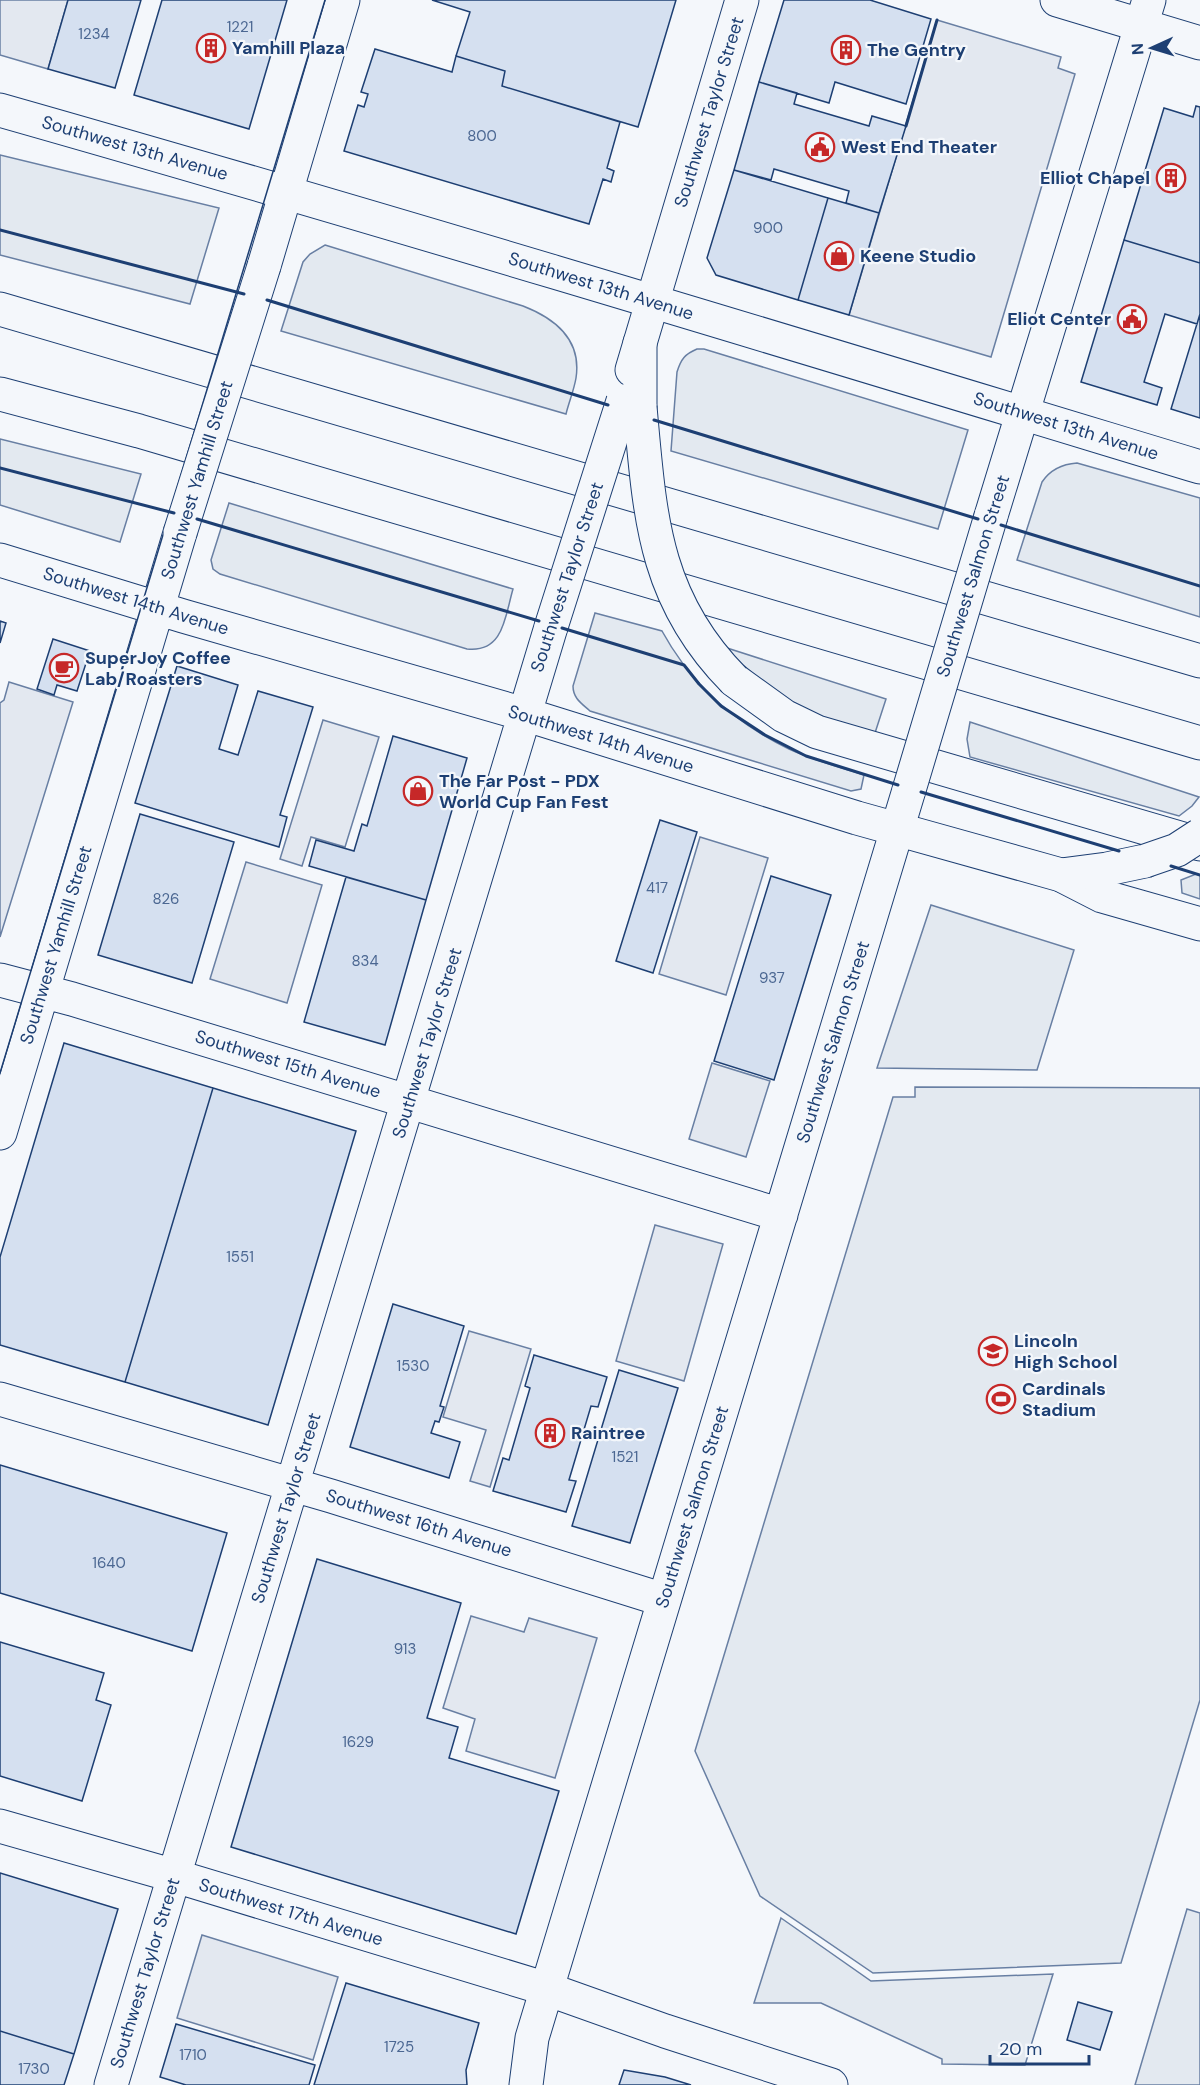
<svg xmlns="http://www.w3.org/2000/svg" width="1200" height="2085" font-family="'DM Sans',sans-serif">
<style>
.green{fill:#e3e9f0;stroke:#687fa3;stroke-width:1.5}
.parking{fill:#e3e8f0;stroke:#687fa3;stroke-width:1.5}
.building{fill:#d5e0f0;stroke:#1d3f73;stroke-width:1.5}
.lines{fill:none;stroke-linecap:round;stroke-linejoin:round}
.minor-casing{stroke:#1d3f73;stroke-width:35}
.major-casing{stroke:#1d3f73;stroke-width:35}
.highway-casing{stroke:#1d3f73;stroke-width:35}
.minor{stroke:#f4f7fb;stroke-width:33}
.major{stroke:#f4f7fb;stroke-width:33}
.highway{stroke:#f4f7fb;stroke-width:33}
.tram{stroke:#1d3f73;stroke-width:1.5}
.minor-bridge-casing{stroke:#1d3f73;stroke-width:35;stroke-linecap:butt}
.highway-bridge-casing{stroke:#1d3f73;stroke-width:35;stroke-linecap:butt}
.minor-bridge{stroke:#f4f7fb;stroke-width:33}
.highway-bridge{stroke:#f4f7fb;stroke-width:33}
.wall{stroke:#1d3f73;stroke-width:3}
.labels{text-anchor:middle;stroke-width:4.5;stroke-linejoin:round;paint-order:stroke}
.number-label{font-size:15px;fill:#4b6792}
.poi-label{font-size:18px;font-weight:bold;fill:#1d3f73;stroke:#f4f7fb;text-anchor:start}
.street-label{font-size:18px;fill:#1d3f73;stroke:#f4f7fb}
</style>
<rect width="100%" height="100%" fill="#f4f7fb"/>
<path class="green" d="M0,155L219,208L190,304L0,255Z
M325,245L523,306C554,318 582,339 576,378C574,390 569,402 566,414L281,331L303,262L310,254Z
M697,349H704L968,430L938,529L671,451L677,372C681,359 685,354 697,349Z
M0,439L141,474L120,542L0,505Z
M1077,463L1200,498V617L1017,560L1042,482C1050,470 1063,464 1077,463Z
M229,503L513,589C505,616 504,653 467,649L220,574L213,569L211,560Z
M595,613L662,631C691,684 735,723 789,749C813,760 839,767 864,775L861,789L851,791L590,711C581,703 573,698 573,686Z
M724,647L886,699L874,736C861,732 847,729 834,724C792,706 757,680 724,647Z
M970,722L1199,797L1192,806L1179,816L970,757L967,739Z
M1196,874L1200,875V899L1182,893L1181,880Z
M931,905L1074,950L1037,1070L877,1068Z
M915,1087L1200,1088V1700L1121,1963L873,1973L760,1896L695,1751L893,1097H915Z
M1187,1909L1200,1913V2085H1135Z
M781,1918L871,1981L1053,1974L1025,2065L942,2064V2059L821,2003H754Z"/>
<path class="parking" d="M0,0H68L48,69L0,55Z
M937,20L1061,57L1058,68L1075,74L991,357L849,315Z
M9,682L73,702L0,937V703L4,700Z
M323,720L379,737L345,847L311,837L302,866L280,859Z
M700,837L768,858L726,995L659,974Z
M246,862L322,885L287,1003L210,979Z
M712,1063L770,1081L746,1157L689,1139Z
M655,1225L723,1244L684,1381L616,1361Z
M469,1331L531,1349L490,1487L470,1481L486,1430L443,1417Z
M471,1616L524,1632L529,1618L597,1638L555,1778L466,1751L475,1719L443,1708Z
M202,1935L338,1977L313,2060L177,2018Z"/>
<path class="building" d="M68,0H141L115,88L48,69Z
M162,0H287L249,129L134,95Z
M432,0H676L638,127L502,86L505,71L456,56L470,12Z
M784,0H870L931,19L906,104L835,82L829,103L759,82Z
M375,49L452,72L456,56L505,71L502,86L620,122L607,168L614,171L611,182L603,179L589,224L344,151L358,105L364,107L368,94L361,92Z
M759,82L797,93L794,104L869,126L872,116L906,126L879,213L846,203L849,191L774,169L771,180L734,170Z
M1196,106L1200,107V263L1124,240L1164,108L1193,117Z
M734,170L828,198L798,300L716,275L707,258Z
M828,198L879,213L849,315L798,300Z
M1124,240L1200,263V314L1197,324L1165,314L1144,382L1162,388L1157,405L1081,382Z
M1200,314V418L1171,409Z
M0,621L6,623L0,643Z
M53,639L90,651L77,691L57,685L54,695L37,689Z
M177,666L238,685L219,749L238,755L258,691L313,707L280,815L287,817L279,847L135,803Z
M393,736L467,758L426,900L309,866L316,840L354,851L362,824L367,826Z
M140,814L234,842L192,983L98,955Z
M660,820L697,832L653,973L616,961Z
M771,876L831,895L774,1080L714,1061Z
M346,877L426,900L385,1045L304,1022Z
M64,1043L213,1088L125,1382L0,1345V1257Z
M213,1088L356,1131L268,1425L125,1382Z
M393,1304L464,1326L440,1406L444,1407L439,1422L435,1421L431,1433L460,1442L449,1478L350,1447Z
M534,1355L607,1377L598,1407L591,1406L569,1480L576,1481L566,1512L493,1491L503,1458L509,1460L530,1388L525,1386Z
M619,1370L678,1388L630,1543L572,1526Z
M0,1465L227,1533L192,1651L0,1593Z
M317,1559L461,1603L427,1718L458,1727L449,1758L559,1791L516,1934L231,1847Z
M0,1642L104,1673L96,1700L111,1705L82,1801L0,1776Z
M0,1873L118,1909L74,2054L0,2031Z
M346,1983L479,2023L466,2070L467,2085H314Z
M1078,2002L1112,2012L1100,2050L1067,2040Z
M176,2024L315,2065L309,2085H186L160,2077Z
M0,2031L74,2054L64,2085H0Z
M624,2070L665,2077L691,2085H619Z"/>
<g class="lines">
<g class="minor-casing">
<path id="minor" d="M264,266L343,0
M632,370L742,0
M991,516L1149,0
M0,560L183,616L524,714L857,818L1061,875L1102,896L1200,924
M0,980L72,999L781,1215
M0,1133L180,533
M0,1399L331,1496L664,1600
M0,1826L175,1876L547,1989L665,2031L831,2085
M111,2085L551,627
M526,2085L532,2038L909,790"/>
</g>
<g class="major-casing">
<path id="major" d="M1057,0L1200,43
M0,110C401,224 801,346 1200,467"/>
</g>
<g class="highway-casing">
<path id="highway" d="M0,309L1200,661
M640,343V407
M0,394L139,431L1200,743
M734,680L784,716L817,732L1200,844
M1061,875L1107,869L1145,861"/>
</g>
<use href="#minor" class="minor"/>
<use href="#major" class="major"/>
<use href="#highway" class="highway"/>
<path class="tram" d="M0,1073L325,0"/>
<g class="minor-bridge-casing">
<path id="minor-bridge" d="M180,533L264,266
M551,627L623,401
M909,790L991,516"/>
</g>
<g class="highway-bridge-casing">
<path id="highway-bridge" d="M640,407C650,515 653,598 734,680
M1145,861L1177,850L1200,835"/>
</g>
<use href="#minor-bridge" class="minor-bridge"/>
<use href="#highway-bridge" class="highway-bridge"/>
<path class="wall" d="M906,126L937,20
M0,230L244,294
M267,300L608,405
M654,420L978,519
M0,468L174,513
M197,519L539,621
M1001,525L1200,586
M562,628L684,665L699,684L721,706L765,735L806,756L898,785
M921,792L1119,851
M1171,866L1200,875"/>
</g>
<defs>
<g id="building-ring" transform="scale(1.5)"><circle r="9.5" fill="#f4f7fb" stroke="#c62828" stroke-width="1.5"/><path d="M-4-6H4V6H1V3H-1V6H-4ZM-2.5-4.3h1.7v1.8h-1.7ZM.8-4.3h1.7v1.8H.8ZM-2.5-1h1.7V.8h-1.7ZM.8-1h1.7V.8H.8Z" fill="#c62828"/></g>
<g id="civic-ring" transform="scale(1.5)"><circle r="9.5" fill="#f4f7fb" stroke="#c62828" stroke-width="1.5"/><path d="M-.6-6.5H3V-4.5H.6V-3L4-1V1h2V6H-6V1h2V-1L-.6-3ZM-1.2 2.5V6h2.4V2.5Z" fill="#c62828"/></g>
<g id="shop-ring" transform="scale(1.5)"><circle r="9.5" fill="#f4f7fb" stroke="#c62828" stroke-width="1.5"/><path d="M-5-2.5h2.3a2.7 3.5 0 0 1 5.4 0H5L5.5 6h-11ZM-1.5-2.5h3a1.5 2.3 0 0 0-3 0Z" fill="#c62828"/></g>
<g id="cafe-ring" transform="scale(1.5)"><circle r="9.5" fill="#f4f7fb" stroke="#c62828" stroke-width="1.5"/><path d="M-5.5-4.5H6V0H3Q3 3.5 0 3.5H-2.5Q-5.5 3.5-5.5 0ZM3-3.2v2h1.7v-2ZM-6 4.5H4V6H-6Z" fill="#c62828"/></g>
<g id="school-ring" transform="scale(1.5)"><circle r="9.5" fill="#f4f7fb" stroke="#c62828" stroke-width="1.5"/><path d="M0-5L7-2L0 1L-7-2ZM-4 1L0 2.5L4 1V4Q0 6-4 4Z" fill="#c62828"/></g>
<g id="stadium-ring" transform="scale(1.5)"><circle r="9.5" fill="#f4f7fb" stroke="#c62828" stroke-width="1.5"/><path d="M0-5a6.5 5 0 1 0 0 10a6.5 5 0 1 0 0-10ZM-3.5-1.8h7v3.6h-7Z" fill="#c62828"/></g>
</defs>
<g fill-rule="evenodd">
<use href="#building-ring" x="211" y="48"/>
<use href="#building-ring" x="846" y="50"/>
<use href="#civic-ring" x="820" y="147"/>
<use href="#building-ring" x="1171" y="178"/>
<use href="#shop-ring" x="839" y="256"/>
<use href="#civic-ring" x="1132" y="319"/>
<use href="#cafe-ring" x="64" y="668"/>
<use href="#shop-ring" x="418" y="791"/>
<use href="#school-ring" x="993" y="1351"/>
<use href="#stadium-ring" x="1001" y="1399"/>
<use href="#building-ring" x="550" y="1433"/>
</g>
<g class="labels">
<g class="number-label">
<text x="240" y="32">1221</text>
<text x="94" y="39">1234</text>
<text x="482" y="141">800</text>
<text x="768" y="233">900</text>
<text x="657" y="893">417</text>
<text x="166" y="904">826</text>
<text x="365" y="966">834</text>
<text x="772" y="983">937</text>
<text x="240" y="1262">1551</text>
<text x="413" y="1371">1530</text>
<text x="625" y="1462">1521</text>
<text x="109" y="1568">1640</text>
<text x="405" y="1654">913</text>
<text x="358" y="1747">1629</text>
<text x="399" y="2052">1725</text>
<text x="193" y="2060">1710</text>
<text x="34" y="2074">1730</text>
</g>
<g class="poi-label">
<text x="232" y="54">Yamhill Plaza</text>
<text x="867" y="56">The Gentry</text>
<text x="841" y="153">West End Theater</text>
<text x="1150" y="184" text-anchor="end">Elliot Chapel</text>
<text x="860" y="262">Keene Studio</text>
<text x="1111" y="325" text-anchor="end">Eliot Center</text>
<text x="85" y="664">SuperJoy Coffee<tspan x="85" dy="21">Lab/Roasters</tspan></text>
<text x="439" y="787">The Far Post - PDX<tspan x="439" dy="21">World Cup Fan Fest</tspan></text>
<text x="1014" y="1347">Lincoln<tspan x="1014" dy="21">High School</tspan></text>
<text x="1022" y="1395">Cardinals<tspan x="1022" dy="21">Stadium</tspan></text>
<text x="571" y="1439">Raintree</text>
</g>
<g class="street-label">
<text transform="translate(709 112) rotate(-73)" y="6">Southwest Taylor Street</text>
<text transform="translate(135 148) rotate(16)" y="6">Southwest 13th Avenue</text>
<text transform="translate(601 286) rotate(17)" y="6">Southwest 13th Avenue</text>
<text transform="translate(1066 426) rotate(17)" y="6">Southwest 13th Avenue</text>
<text transform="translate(197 480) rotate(-73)" y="6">Southwest Yamhill Street</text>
<text transform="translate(973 576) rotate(-73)" y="6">Southwest Salmon Street</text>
<text transform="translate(567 577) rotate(-72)" y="6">Southwest Taylor Street</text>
<text transform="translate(136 601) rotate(17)" y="6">Southwest 14th Avenue</text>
<text transform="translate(601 739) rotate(17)" y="6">Southwest 14th Avenue</text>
<text transform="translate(56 945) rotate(-73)" y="6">Southwest Yamhill Street</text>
<text transform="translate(833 1042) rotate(-73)" y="6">Southwest Salmon Street</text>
<text transform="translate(427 1043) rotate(-73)" y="6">Southwest Taylor Street</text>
<text transform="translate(288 1064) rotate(17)" y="6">Southwest 15th Avenue</text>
<text transform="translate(692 1507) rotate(-73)" y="6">Southwest Salmon Street</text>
<text transform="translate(286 1508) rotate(-73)" y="6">Southwest Taylor Street</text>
<text transform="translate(419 1523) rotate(17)" y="6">Southwest 16th Avenue</text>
<text transform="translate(291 1912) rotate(17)" y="6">Southwest 17th Avenue</text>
<text transform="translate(145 1973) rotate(-73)" y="6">Southwest Taylor Street</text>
</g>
</g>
<g transform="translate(1152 48) rotate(266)" stroke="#f4f7fb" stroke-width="4.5" paint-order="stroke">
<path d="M0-4.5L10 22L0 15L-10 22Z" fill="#1d3f73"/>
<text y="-9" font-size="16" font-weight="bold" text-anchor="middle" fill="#1d3f73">N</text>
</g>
<path d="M990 2055v9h99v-9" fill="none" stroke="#1d3f73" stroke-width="3"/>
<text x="999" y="2055" font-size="18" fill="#1d3f73" stroke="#f4f7fb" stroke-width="4.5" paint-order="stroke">20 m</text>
</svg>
